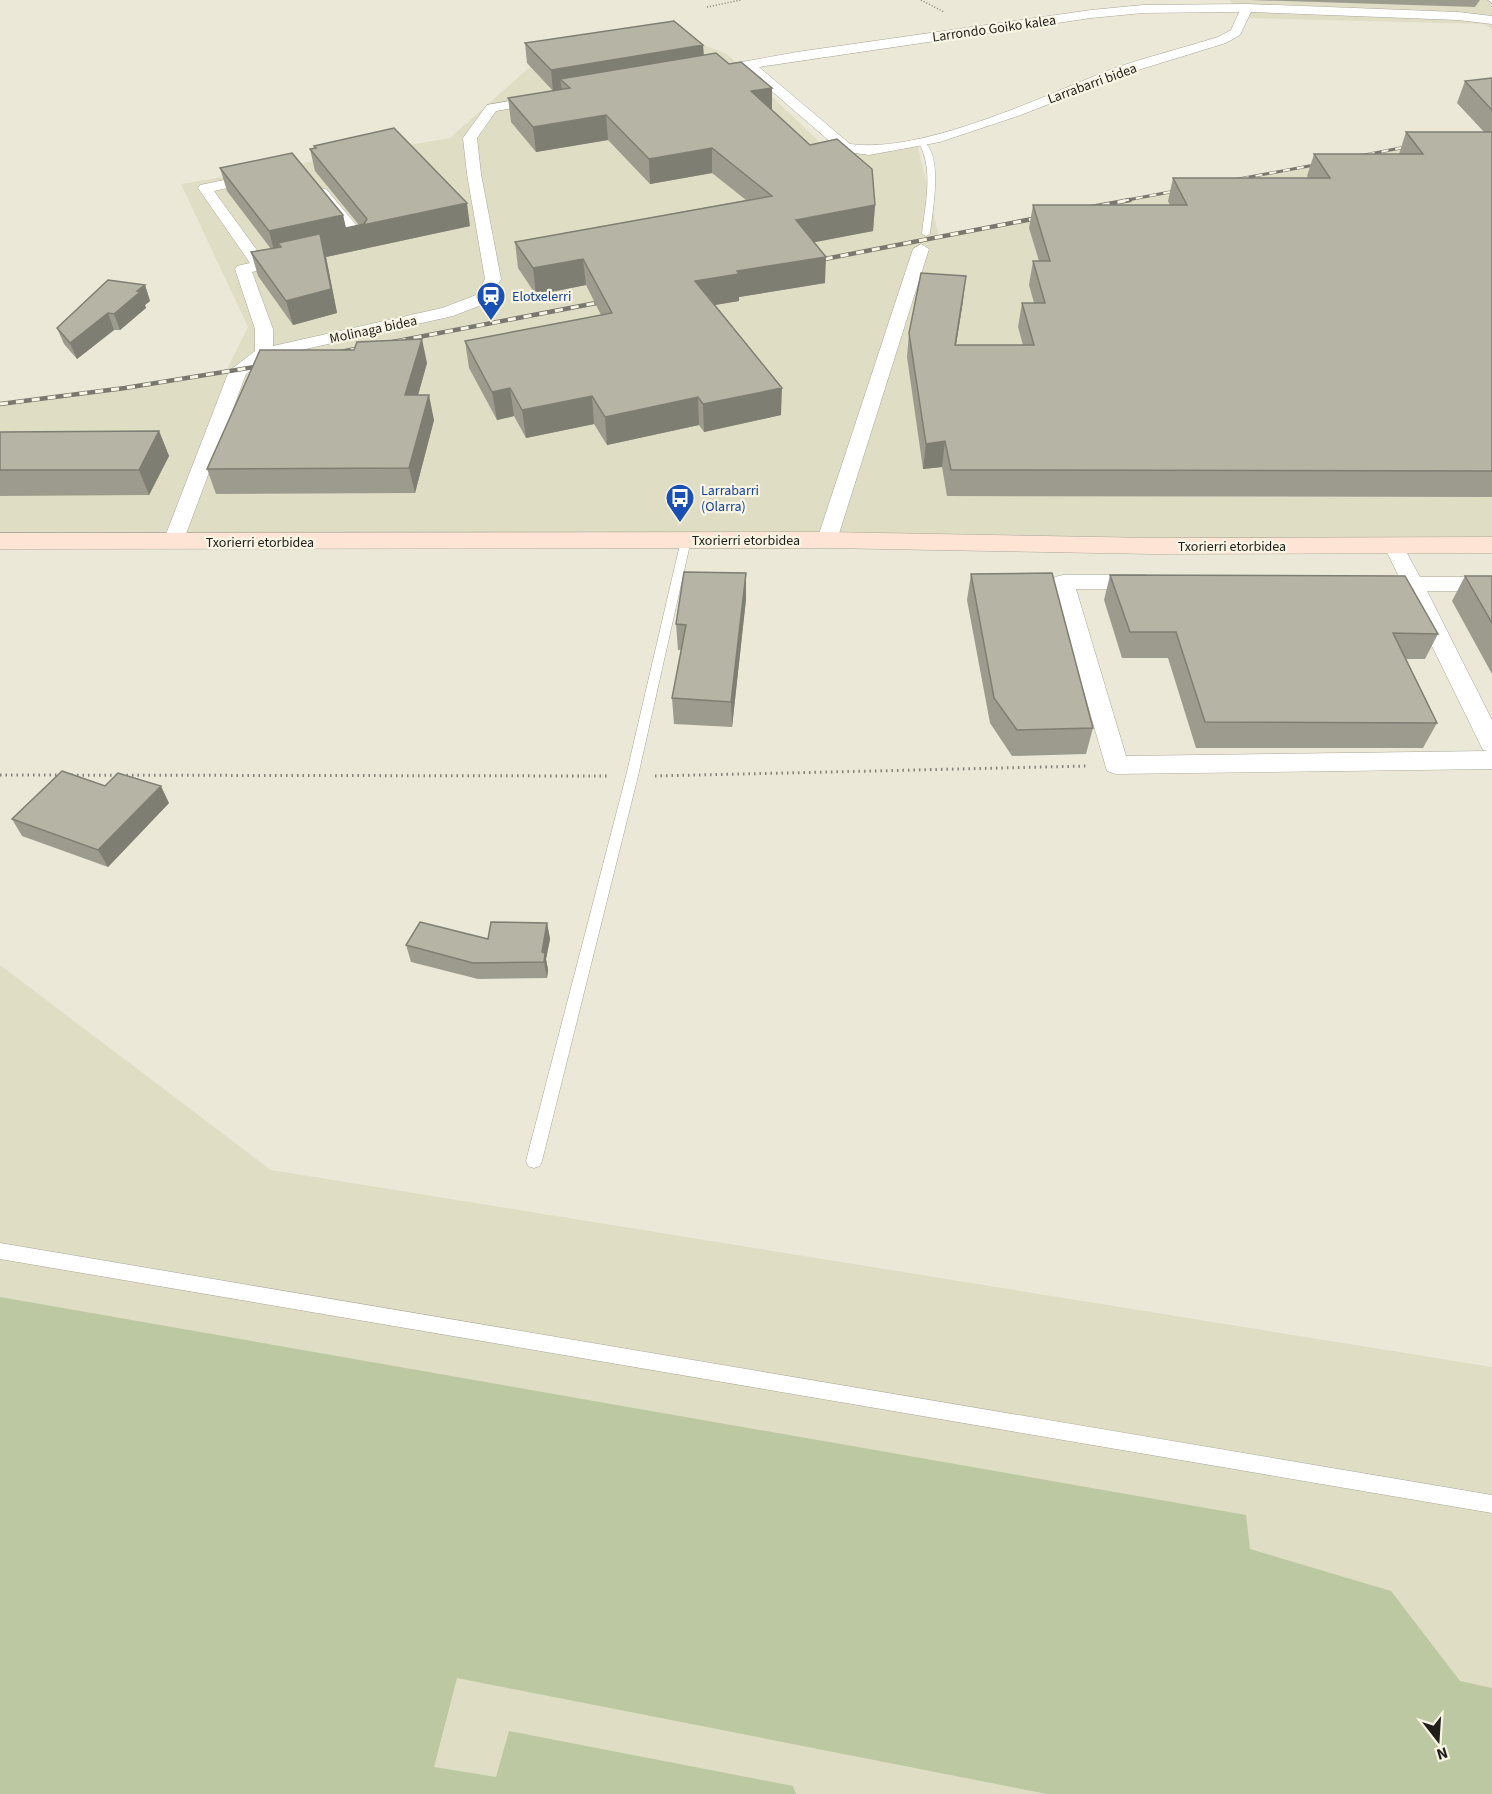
<svg xmlns="http://www.w3.org/2000/svg" width="1492" height="1794" font-family="'Source Sans 3',sans-serif">
<style>
.built{fill:#e0ddc5}
.green{fill:#bbc8a1}
.lines{fill:none;stroke-linecap:round;stroke-linejoin:round}
.lane-casing{stroke:#a9a797;stroke-width:1}
.street-casing{stroke:#a9a797;stroke-width:1}
.secondary-casing{stroke:#a9a797;stroke-width:1}
.path-far1{stroke:#848277;stroke-width:1.5;stroke-dasharray:1 2;stroke-linecap:butt}
.path{stroke:#848277;stroke-width:3;stroke-dasharray:1.5 4;stroke-linecap:butt}
.lane{fill:#fff;fill-rule:evenodd}
.street{fill:#fff;fill-rule:evenodd}
.secondary{fill:#fee4d5;fill-rule:evenodd}
.rail-far1-casing{stroke:#7a786e;stroke-width:3}
.rail-casing{stroke:#7a786e;stroke-width:4.5}
.rail-far1{stroke:#f8f5e5;stroke-width:2;stroke-dasharray:7;stroke-linecap:butt}
.rail{stroke:#f8f5e5;stroke-width:3;stroke-dasharray:8;stroke-linecap:butt}
.wall{fill:#9d9b8d}
.shaded-wall{fill:#7f7e73}
.building{fill:#b6b4a4;stroke:#7f7e73;stroke-width:1.5}
.labels{text-anchor:middle;stroke-width:4.5;stroke-linejoin:round;paint-order:stroke}
.far-street-label{font-size:14px;fill:#201f19;stroke:#f8f5e5}
.far-transit-label{font-size:14px;fill:#164399;stroke:#f8f5e5;text-anchor:start}
</style>
<rect width="100%" height="100%" fill="#ebe8d8"/>
<path class="built" d="M1229,0H1492V29L1483,24L1245,18Z
M681,36L727,54L829,151L918,147L939,237L1492,131V538L0,540V403L76,397L225,373L248,327L181,184L450,138L541,57Z
M0,965L271,1170L1492,1367V1794H0Z"/>
<path class="green" d="M0,1297L1246,1515L1250,1549L1391,1591L1460,1681L1492,1688V1794H1047L457,1678L434,1767L496,1777L509,1731L793,1786L796,1794H0Z"/>
<g class="lines">
<g class="lane-casing">
<path id="lane" d="M1488,0H1492V3Z
M923,141C944,155 932,212 930,234L926,236L922,234C925,205 934,170 919,143Z
M686,537L691,540L638,776L542,1161L540,1166L534,1168L528,1166L526,1161L626,776L681,540Z
M0,1243L1492,1495V1513L0,1259Z"/>
</g>
<g class="street-casing">
<path id="street" d="M1247,4L1458,12L1492,16V24L1458,20L1251,12L1240,35L1226,43L1125,74L1021,115L940,142L869,155L841,151L746,69L709,76L703,72L709,68L797,52L1091,10L1143,5ZM1226,12H1239L1231,30L1218,37C1183,48 1146,57 1112,69C1043,96 923,154 850,144L759,67L1091,18L1143,13Z
M544,95L549,96L551,99L549,102L496,111L477,138L481,174L501,279L489,302L453,316L270,357L246,374L183,542L180,546L173,548L166,546L163,542L229,371L255,351V329L235,269L237,266L250,263L198,188L200,185L259,173L266,177L264,180L214,191L264,260L291,254L299,259L297,262L252,272L273,329V346L442,308L476,295L485,279L467,174L463,138L487,105Z
M321,188L326,189L368,239L370,242L368,245L346,251L340,249L338,246L340,243L352,240L314,192Z
M921,244L929,249L837,540L834,544L827,546L820,544L817,540L913,249Z
M1394,540L1401,542L1420,577H1492V591H1427L1492,720V769L1116,774L1107,771L1052,582L1055,577L1063,575H1146L1154,577L1157,582L1154,587L1146,589H1076L1126,756L1488,751L1483,750L1480,744L1405,591L1365,589L1362,584L1365,579L1399,577L1384,546L1387,542Z"/>
</g>
<g class="secondary-casing">
<path id="secondary" d="M827,532L1153,538L1492,537V553L1153,554L827,548L0,549V533Z"/>
</g>
<path class="path-far1" d="M921,0L944,12
M707,7L741,0"/>
<path class="path" d="M0,775L608,776
M655,776L1088,766"/>
<use href="#lane" class="lane"/>
<use href="#street" class="street"/>
<use href="#secondary" class="secondary"/>
<g class="rail-far1-casing">
<path id="rail-far1" d="M1354,157L1416,145
M1228,181L1325,163
M1122,201L1186,189"/>
</g>
<g class="rail-casing">
<path id="rail" d="M1086,208L1130,200
M809,262L1048,216
M335,353L612,300
M0,404L125,388L267,365"/>
</g>
<use href="#rail-far1" class="rail-far1"/>
<use href="#rail" class="rail"/>
</g>
<path class="wall" d="M1251,0H1480L1475,7Z
M525,43L703,45L704,55L772,110L875,205L873,231L814,242L825,283L739,297V301L715,305L781,415L704,432L699,425L607,445L594,424L526,438L514,416L497,420L469,368L465,341L601,315L586,285L536,295L518,268L515,242L746,200L712,173L650,184L608,140L536,152L511,122L508,98L553,91L527,63Z
M1492,78V497L947,496L942,467L923,469L907,357L909,333L963,301L956,345H1023L1018,327L1022,303H1034L1029,285L1033,261H1039L1029,228L1033,205H1170L1168,201L1173,178H1308L1307,176L1314,154H1399L1406,132H1484L1457,103L1465,81Z
M314,146L470,226L326,257L337,313L293,325L258,276L251,252L271,249L227,191L220,168L343,215L346,228L359,225L315,171L310,149L315,148Z
M145,285L150,301L145,305L146,308L120,330H114L77,359L64,344L57,328Z
M427,363L418,395L434,420L415,493L216,494L207,469Z
M159,431L169,456L149,495L0,496V432Z
M971,574L1093,728L1086,754L1012,756L990,723L967,600Z
M1110,575L1438,634L1425,659H1406L1437,723L1423,748H1196L1168,658H1122L1104,600Z
M1465,576H1492V674L1452,601Z
M746,599L732,727L674,724L672,698L681,650H678L676,624Z
M105,786L169,803L108,867L22,836L12,819Z
M547,923L550,939L546,959L548,970L547,978L478,979L411,962L406,945L488,939Z"/>
<path class="shaded-wall" d="M703,45L704,66L560,79L562,90L553,91L551,70Z
M772,88V112L751,91Z
M606,115L608,140L536,152L533,127Z
M712,148V173L650,184L649,159Z
M467,203L470,226L326,257L337,313L293,325L286,301L281,247L278,243L281,253L275,254L269,231L343,215L346,229Z
M875,205L873,231L795,246L796,220Z
M826,257L825,283L739,297V301L696,308L695,281L737,271Z
M583,259L586,285L536,295L533,268Z
M966,276L963,301L952,370L955,345Z
M145,285L150,301L145,305L146,308L120,330L114,314L137,291Z
M108,313L114,330L77,359L70,343Z
M422,339L427,363L411,420L405,395Z
M510,388L514,416L497,420L492,392Z
M782,388L781,415L704,432L703,404Z
M429,395L434,420L415,493L409,468Z
M592,396L594,424L526,438L522,410Z
M698,397L699,425L607,445L605,417Z
M159,431L169,456L149,495L139,470Z
M945,441L942,467L923,469L926,444Z
M746,573V599L732,727L731,702Z
M161,786L169,803L108,867L98,850Z
M547,923L550,939L546,959L548,970L547,978L542,952Z"/>
<path class="building" d="M674,21L703,45L551,70L525,43Z
M716,53L729,64L741,62L772,88L751,91L810,145L837,139L872,169L875,205L796,220L826,257L737,271L739,274L695,281L782,388L703,404L698,397L605,417L592,396L522,410L510,388L492,392L465,341L612,313L583,259L533,268L515,242L772,196L712,148L649,159L606,115L533,127L508,98L570,88L560,79Z
M1492,78V110L1465,81Z
M394,128L467,203L320,234L331,289L286,301L251,252L281,247L278,243L364,224L367,219L310,149L316,148L314,146Z
M1406,132H1492V471L951,470L945,441L926,444L909,333L921,273L966,276L955,345H1034L1022,303H1045L1033,261H1050L1033,205H1187L1173,178H1330L1314,154H1423Z
M292,153L343,215L269,231L220,168Z
M108,280L145,285L137,291L140,292L114,314L108,313L70,343L57,328Z
M422,339L405,395H429L409,468L207,469L260,350H354L357,342Z
M159,431L139,470H0V432Z
M684,572L746,573L731,702L672,698L686,625L676,624Z
M1052,573L1093,728L1017,730L994,698L971,574Z
M1110,575L1405,576L1438,634L1393,633L1437,723L1205,722L1176,632H1130Z
M1465,576H1492V623Z
M62,771L105,786L118,773L161,786L98,850L12,819Z
M420,922L488,939L491,922L547,923L542,952L545,953L544,962L473,963L406,945Z"/>
<defs>
<g id="station-pin" transform="scale(1.5)"><path d="M0 17L-7.5 6A9.5 9.5 0 1 1 7.5 6Z" fill="#1a4fb4" stroke="#f8f5e5"/><path d="M-3-6H3Q5-6 5-4V2Q5 4 3 4L4.5 6H3L1.5 4h-3L-3 6H-4.5L-3 4Q-5 4-5 2V-4Q-5-6-3-6ZM-3.5-4v3h7v-3ZM-3.5 1v1.5H-2V1ZM2 1v1.5H3.5V1Z" fill="#fff"/></g>
<g id="bus-pin" transform="scale(1.5)"><path d="M0 17L-7.5 6A9.5 9.5 0 1 1 7.5 6Z" fill="#1a4fb4" stroke="#f8f5e5"/><path d="M-5-6H5V4H4V6H2V4H-2V6H-4V4H-5ZM-3.5-4V0h7V-4ZM-3.5 1.2v1.5H-2V1.2ZM2 1.2v1.5H3.5V1.2Z" fill="#fff"/></g>
</defs>
<g fill-rule="evenodd">
<use href="#station-pin" x="491" y="296"/>
<use href="#bus-pin" x="680" y="498"/>
</g>
<g class="labels">
<g class="far-street-label">
<text transform="translate(994 28) rotate(-8)" y="5">Larrondo Goiko kalea</text>
<text transform="translate(1092 83) rotate(-20)" y="5">Larrabarri bidea</text>
<text transform="translate(373 329) rotate(-12)" y="5">Molinaga bidea</text>
<text x="746" y="545">Txorierri etorbidea</text>
<text x="260" y="547">Txorierri etorbidea</text>
<text x="1232" y="551">Txorierri etorbidea</text>
</g>
<g class="far-transit-label">
<text x="512" y="301">Elotxelerri</text>
<text x="701" y="495">Larrabarri<tspan x="701" dy="16">(Olarra)</tspan></text>
</g>
</g>
<g transform="translate(1438 1740) rotate(163)" stroke="#f8f5e5" stroke-width="4.5" paint-order="stroke">
<path d="M0-4.5L10 22L0 15L-10 22Z" fill="#201f19"/>
<text y="-9" font-size="16" font-weight="bold" text-anchor="middle" fill="#201f19">N</text>
</g>
</svg>
